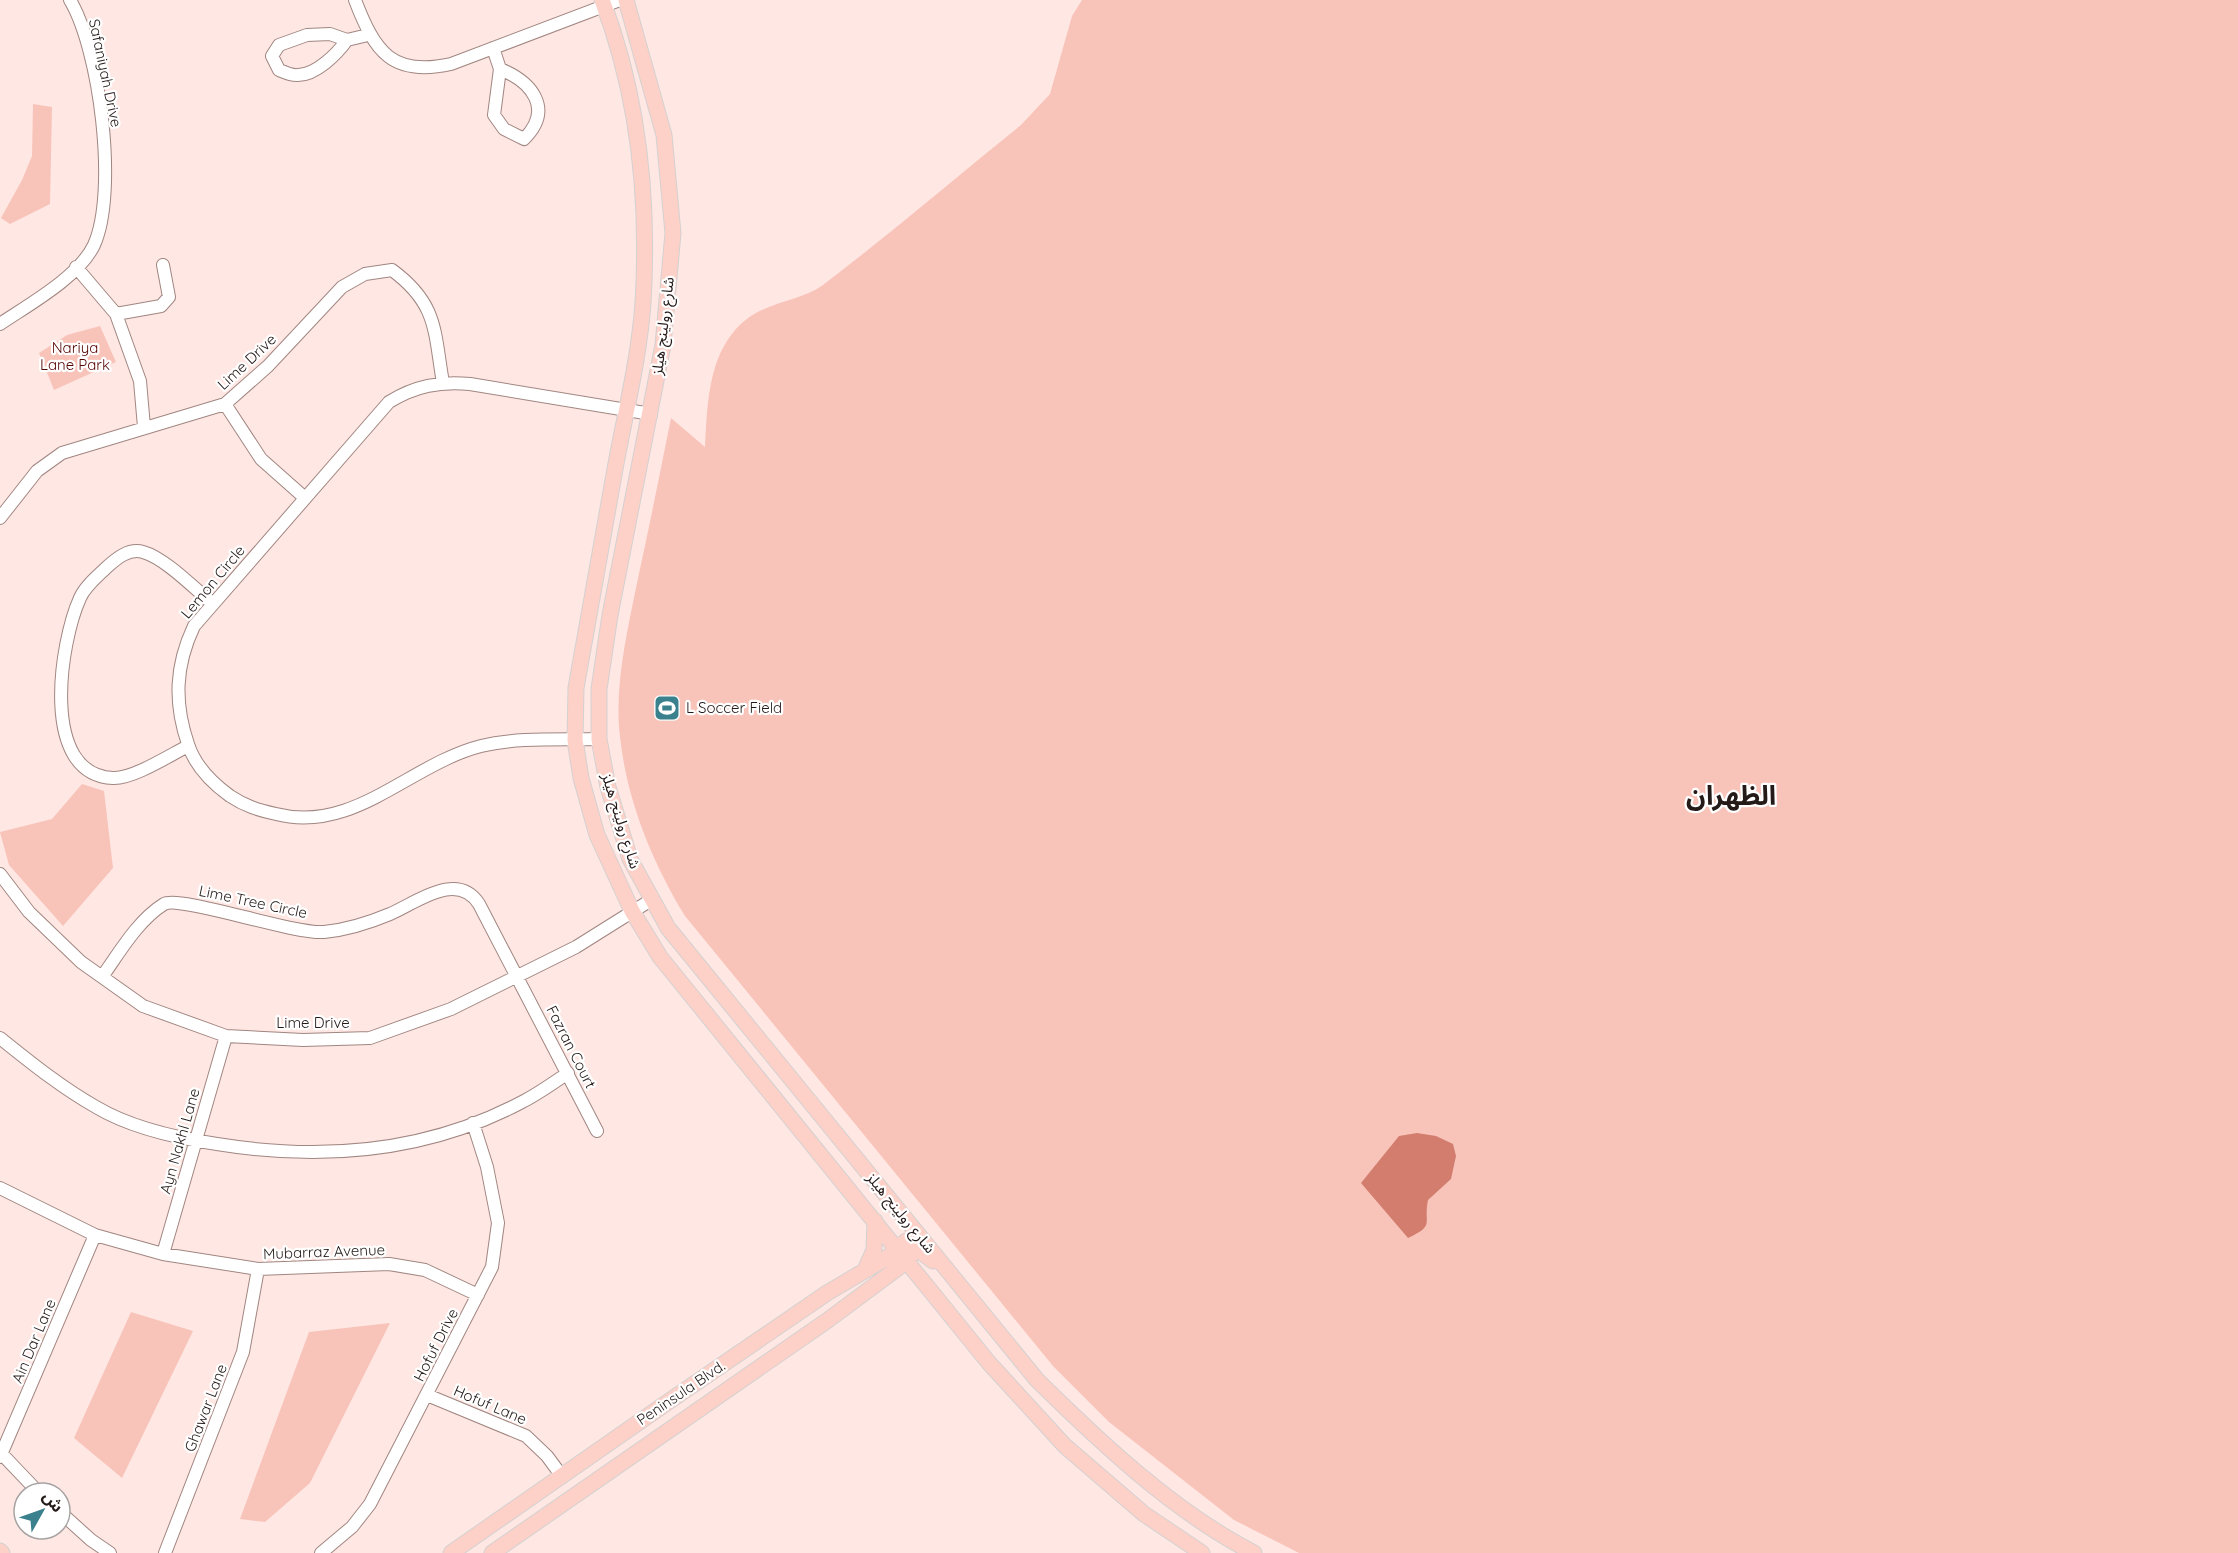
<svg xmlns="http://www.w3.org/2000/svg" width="2238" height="1553" font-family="Quicksand,'Noto Sans Arabic',sans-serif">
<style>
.green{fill:#f8c4ba}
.water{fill:#d27d6d}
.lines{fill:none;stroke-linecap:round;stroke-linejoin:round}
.minor-casing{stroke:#a18681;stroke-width:14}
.major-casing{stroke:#d3d1d1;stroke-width:17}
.minor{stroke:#fff;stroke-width:12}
.major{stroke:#fdd1c8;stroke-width:15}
.labels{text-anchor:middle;stroke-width:4.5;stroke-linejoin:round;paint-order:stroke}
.street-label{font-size:15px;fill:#241a18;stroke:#fff}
.park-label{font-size:15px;fill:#540400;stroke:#fff}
.poi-label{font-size:15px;fill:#241a18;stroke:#fff;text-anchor:start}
.town-label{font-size:27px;font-weight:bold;fill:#241a18;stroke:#fff}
</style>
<rect width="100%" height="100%" fill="#ffe7e3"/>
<path class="green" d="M1082,0H2238V1553H1299L1234,1520L1109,1422L1053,1366L685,916C652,862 627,801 620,737C614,686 627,633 637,583C649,528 660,473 671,418L705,447C707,409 708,364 732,334C757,300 795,305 823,285C890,234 955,178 1021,125L1050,94L1072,16Z
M33,104L52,107L50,204L10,224L1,218L22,180L32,156Z
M100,326L116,362L54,390L39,353L67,335Z
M82,784L104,791L113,868L63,926L9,865L0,832L52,819Z
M131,1312L193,1331L122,1478L74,1438Z
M390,1323L310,1483L265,1522L240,1519L309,1332Z"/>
<path class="water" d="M1417,1133L1436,1136L1453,1144L1456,1156L1451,1179L1428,1200C1423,1224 1436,1225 1408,1238L1361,1183L1399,1136Z"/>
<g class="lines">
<g class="minor-casing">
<path id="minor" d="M355,0C375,52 392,77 451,64L620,0
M347,40C337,54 316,75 298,75C292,76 284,72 279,70L272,56L279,45L307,35L330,34L347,40L368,35
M493,48L500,69L494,115L504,129L524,139C554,109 532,82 500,69
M76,267L116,314L140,381L144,427
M116,314L161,306L169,297L163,265
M0,324C28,305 79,277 94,245C118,192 100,50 70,0
M225,404L261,459L305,498
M0,518L37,471L62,453L225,404L268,366L342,287L365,274L392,270C438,304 434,331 443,383
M599,739C561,740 518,737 481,746C410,764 354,834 276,814C258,810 245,806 230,796C212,783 195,766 188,744C174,703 175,666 194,626L389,402C415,386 440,381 470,384L651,414
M188,746C170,755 133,779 113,778C39,775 60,642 80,598C85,586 98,576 107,567C117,558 129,548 143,552C165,558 195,589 213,604
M0,874L29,912L81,962L143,1006L226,1036L303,1040L370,1038L451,1009L576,947L651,900
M102,977C119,953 138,920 164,904C180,895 291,934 324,932C345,930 371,922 390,914C416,903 457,870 479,904L597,1131
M0,1038C30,1062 62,1088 96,1107C131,1128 177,1138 217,1144C322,1161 426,1153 522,1102C538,1094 553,1083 568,1073
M0,1188L95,1235L163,1254L258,1269L389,1264L425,1270L478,1295
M163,1254L226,1036
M427,1395L526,1436L547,1456L561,1475
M0,1452L39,1493
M0,1457L95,1235
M60,1512L91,1540L110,1553
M165,1553L243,1352L258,1269
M321,1553L352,1527L370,1504L492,1267L498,1223L487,1167L473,1123"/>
</g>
<g class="major-casing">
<path id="major" d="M602,0C639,96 649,201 643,303C639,359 625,414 615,469C602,542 589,615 576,688L575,740L581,778L597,835L632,911L660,957L989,1363L1065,1446L1144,1514L1202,1553
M626,0L664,135L673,233L663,345L610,615L599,689V739L608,787L630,859L668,928L1037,1380C1101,1443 1174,1512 1254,1553
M865,1270L874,1250L875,1221
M0,1551L2,1553
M451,1553L665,1404L827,1293L888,1257L906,1241L933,1261
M492,1553L828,1320L902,1265L912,1254"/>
</g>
<use href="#minor" class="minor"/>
<use href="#major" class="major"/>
</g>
<defs>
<g id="stadium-square" transform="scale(1.35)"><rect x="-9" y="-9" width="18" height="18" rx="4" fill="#3b808d" stroke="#fff"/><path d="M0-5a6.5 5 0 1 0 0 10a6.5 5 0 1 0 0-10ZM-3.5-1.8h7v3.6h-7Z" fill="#fff"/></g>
</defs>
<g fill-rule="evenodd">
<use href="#stadium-square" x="667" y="708"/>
</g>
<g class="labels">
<g class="street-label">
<text transform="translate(105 73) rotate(78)" y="5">Safaniyah Drive</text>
<text transform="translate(663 326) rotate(-83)" y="5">شارع رولينج هيلز</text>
<text transform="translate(247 362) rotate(-43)" y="5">Lime Drive</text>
<text transform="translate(213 582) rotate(-50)" y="5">Lemon Circle</text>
<text transform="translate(621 821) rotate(73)" y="5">شارع رولينج هيلز</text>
<text transform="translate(253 902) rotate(12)" y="5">Lime Tree Circle</text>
<text x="313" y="1028">Lime Drive</text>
<text transform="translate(571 1047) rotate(63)" y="5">Fazran Court</text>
<text transform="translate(180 1141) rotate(-74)" y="5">Ayn Nakhl Lane</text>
<text transform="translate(901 1213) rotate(51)" y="5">شارع رولينج هيلز</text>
<text transform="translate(324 1252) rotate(-2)" y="5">Mubarraz Avenue</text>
<text transform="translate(34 1341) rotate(-67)" y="5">Ain Dar Lane</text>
<text transform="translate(436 1345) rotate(-63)" y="5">Hofuf Drive</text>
<text transform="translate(681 1393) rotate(-34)" y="5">Peninsula Blvd.</text>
<text transform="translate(490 1405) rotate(23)" y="5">Hofuf Lane</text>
<text transform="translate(206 1408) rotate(-69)" y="5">Ghawar Lane</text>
</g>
<g class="park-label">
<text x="75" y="353">Nariya<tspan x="75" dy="17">Lane Park</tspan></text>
</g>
<g class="poi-label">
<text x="686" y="713">L Soccer Field</text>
</g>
<g class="town-label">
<text x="1731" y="805">الظهران</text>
</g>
</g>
<g transform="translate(42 1511) rotate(50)"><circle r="28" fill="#ffffff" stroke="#a7a3a3" stroke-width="1.5"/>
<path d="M0-4.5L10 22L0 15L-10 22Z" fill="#3b808d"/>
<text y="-9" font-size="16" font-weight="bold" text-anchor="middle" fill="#241a18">ش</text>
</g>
</svg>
